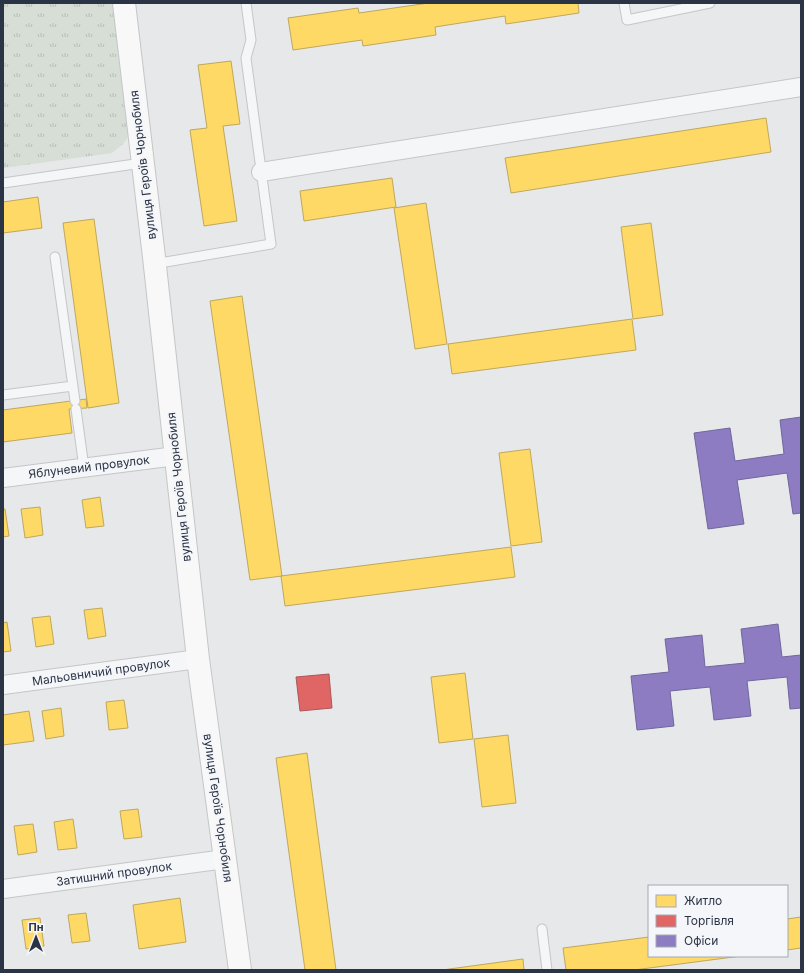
<svg xmlns="http://www.w3.org/2000/svg" width="804" height="973" font-family="Inter,sans-serif">
<style>
.grass{fill:url(#grass-tufts)}
.homes{fill:#ffd966;stroke:#bfa85c}
.shops{fill:#e06666;stroke:#aa575c}
.offices{fill:#8e7cc3;stroke:#70669d}
.lines{fill:none;stroke-linecap:round;stroke-linejoin:round}
.lane-casing{stroke:#c4c6c8;stroke-width:11}
.street-casing{stroke:#c4c6c8;stroke-width:20}
.secondary-casing{stroke:#c4c6c8;stroke-width:24}
.lane{stroke:#f5f6f7;stroke-width:9}
.street{stroke:#f5f6f7;stroke-width:18}
.secondary{stroke:#f8f8f8;stroke-width:22}
.labels{text-anchor:middle;stroke-width:4;stroke-linejoin:round;paint-order:stroke}
.street-label{font-size:12px;fill:#2b3445;stroke:#f4f6f9}
</style>
<defs>
<pattern id="grass-tufts" width="24" height="20" patternUnits="userSpaceOnUse"><rect width="24" height="20" fill="#d6ded6"/><path d="M3 7l-1-3M5 7V3M7 7l1-3M15 17l-1-3M17 17v-4M19 17l1-3" fill="none" stroke="#b8bfb9"/></pattern>
</defs>
<rect width="100%" height="100%" fill="#e6e8ea"/>
<path class="grass" d="M3,3H115L131,133L123,144L112,153L3,168Z"/>
<path class="homes" d="M429,3H578L579,13L506,24L505,16L435,27L436,35L363,46L362,40L293,50L288,18L358,8L359,13Z
M231,61L240,124L223,126L237,221L204,226L190,130L207,128L198,65Z
M766,118L771,152L511,193L505,158Z
M392,178L396,207L304,221L300,191Z
M38,197L42,228L3,233V202Z
M426,203L447,344L415,349L394,208Z
M94,219L119,403L88,408L63,223Z
M651,223L663,315L633,319L621,227Z
M242,296L282,576L250,580L210,301Z
M632,319L636,350L452,374L448,344Z
M86,399L87,408L69,409L72,433L3,442V410Z
M530,449L542,542L511,546L499,453Z
M100,497L104,526L86,528L82,500Z
M40,507L43,535L25,538L21,509Z
M3,509H5L9,536L3,537Z
M511,547L515,577L285,606L281,576Z
M102,608L106,636L88,639L84,610Z
M50,616L54,644L36,647L32,618Z
M7,622L11,651L3,652V623Z
M465,673L473,739L439,743L431,677Z
M124,700L128,728L109,730L106,702Z
M61,708L64,736L46,739L42,711Z
M29,711L34,741L3,745V715Z
M508,735L516,803L482,807L474,739Z
M307,753L336,970H305L276,758Z
M138,809L142,837L124,839L120,811Z
M73,819L77,848L58,850L54,822Z
M33,824L37,852L18,855L14,826Z
M180,898L186,942L139,949L133,905Z
M86,913L90,941L72,943L68,915Z
M801,917V948L787,950V919Z
M40,918L44,946L26,949L22,920Z
M649,937V956H741L634,970H566L563,948Z
M523,959L524,970H442Z"/>
<path class="shops" d="M329,674L332,708L300,711L296,677Z"/>
<path class="offices" d="M801,417V513L793,514L787,473L737,480L744,524L708,529L694,433L730,428L735,461L784,454L780,420Z
M778,624L782,657L801,655V708L790,709L787,677L747,681L751,716L714,720L710,687L670,691L674,726L637,730L631,676L669,672L665,639L702,635L705,667L745,663L741,629Z"/>
<g class="lines">
<g class="lane-casing">
<path id="lane" d="M624,3L627,20L710,3
M3,183L142,163
M55,257L75,401
M154,264L271,244L246,58L251,40L246,3
M3,395L73,386
M76,409L84,468
M542,929L547,970"/>
</g>
<g class="street-casing">
<path id="street" d="M261,172L801,87
M3,478L176,456
M3,685L198,659
M3,889L225,859"/>
</g>
<g class="secondary-casing">
<path id="secondary" d="M124,3L154,257L198,659L240,970"/>
</g>
<use href="#lane" class="lane"/>
<use href="#street" class="street"/>
<use href="#secondary" class="secondary"/>
</g>
<g class="labels">
<g class="street-label">
<text transform="translate(143 165) rotate(-97)" y="4">вулиця Героїв Чорнобиля</text>
<text transform="translate(89 467) rotate(-7)" y="4">Яблуневий провулок</text>
<text transform="translate(179 487) rotate(-96)" y="4">вулиця Героїв Чорнобиля</text>
<text transform="translate(101 672) rotate(-8)" y="4">Мальовничий провулок</text>
<text transform="translate(218 808) rotate(82)" y="4">вулиця Героїв Чорнобиля</text>
<text transform="translate(114 874) rotate(-8)" y="4">Затишний провулок</text>
</g>
</g>
<rect width="804" height="973" fill="none" stroke="#2b3445" stroke-width="8"/>
<rect x="648" y="885" width="140" height="72" fill="#f4f6f9" stroke="#a4a8b1"/>
<rect x="656" y="895" width="20" height="12" fill="#ffd966" stroke="#a4a8b1"/>
<text x="684" y="905" font-size="12" fill="#2b3445">Житло</text>
<rect x="656" y="915" width="20" height="12" fill="#e06666" stroke="#a4a8b1"/>
<text x="684" y="925" font-size="12" fill="#2b3445">Торгівля</text>
<rect x="656" y="935" width="20" height="12" fill="#8e7cc3" stroke="#a4a8b1"/>
<text x="684" y="945" font-size="12" fill="#2b3445">Офіси</text>
<g transform="translate(36 937)" stroke="#f4f6f9" stroke-width="3" paint-order="stroke">
<path d="M0-3L7 15L0 10L-7 15Z" fill="#2b3445"/>
<text y="-6" font-size="11" font-weight="bold" text-anchor="middle" fill="#2b3445">Пн</text>
</g>
</svg>
